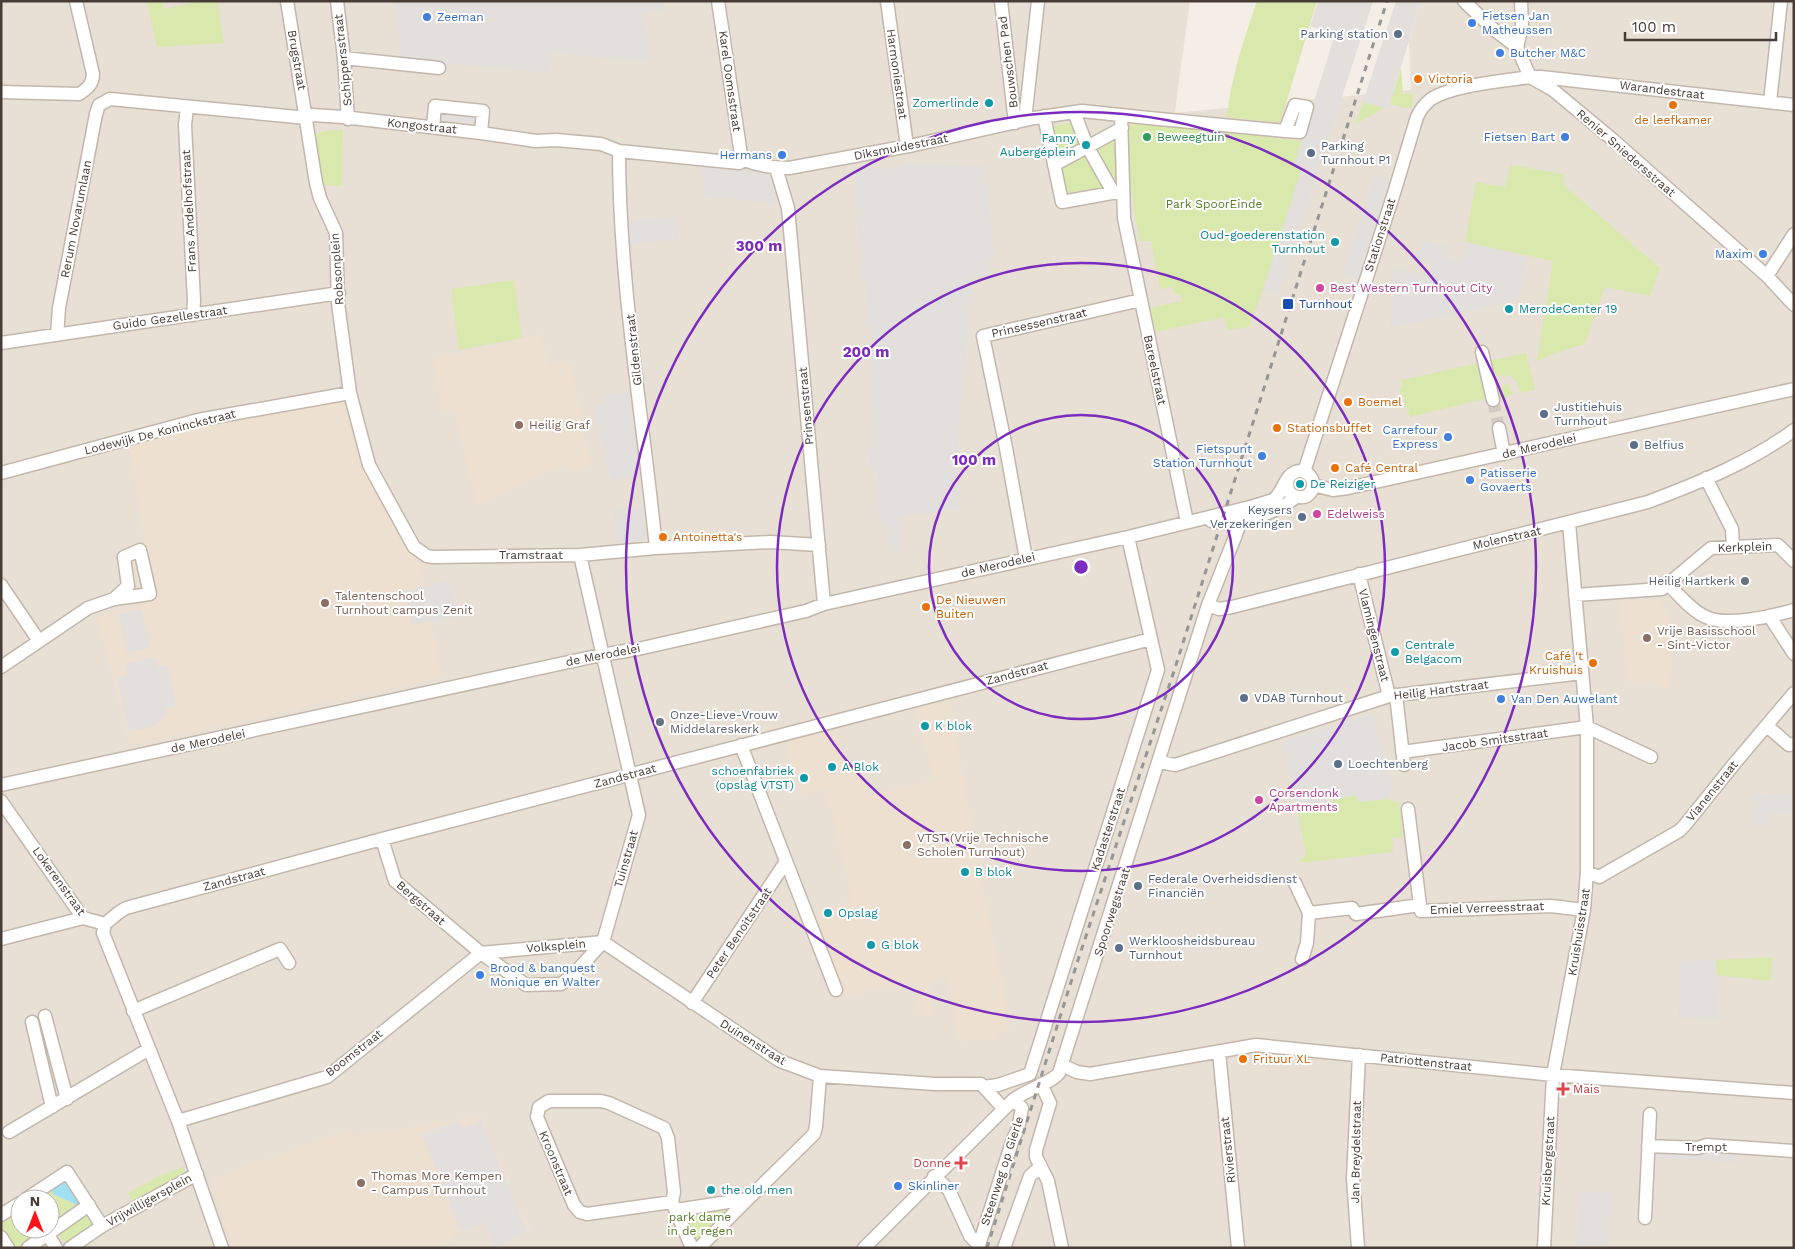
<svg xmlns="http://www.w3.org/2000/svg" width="1795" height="1249" font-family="'Work Sans',sans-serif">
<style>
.residential{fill:#e8dfd5;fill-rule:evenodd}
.education{fill:#eee0d0}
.green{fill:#d9e9ae}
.parking{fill:#e2dfdc}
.water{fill:#a1e0f3}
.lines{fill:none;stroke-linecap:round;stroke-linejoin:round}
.minor-tunnel{stroke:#d1cbc4;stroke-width:12;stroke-dasharray:12 6;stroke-linecap:butt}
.minor-casing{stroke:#c3b7ac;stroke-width:15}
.minor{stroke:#fff;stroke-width:12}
.rail{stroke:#969696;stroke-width:3;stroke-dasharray:6 6;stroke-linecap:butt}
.ring{fill:none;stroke:#7b2cbf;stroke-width:2.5}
.shop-dot{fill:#3f7fe0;stroke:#fff;stroke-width:2}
.service-dot{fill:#5c6f8a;stroke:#fff;stroke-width:2}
.food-dot{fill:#e8710a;stroke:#fff;stroke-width:2}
.culture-dot{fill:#0f9aa8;stroke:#fff;stroke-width:2}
.leisure-dot{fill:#2e9e5b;stroke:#fff;stroke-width:2}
.hotel-dot{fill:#d1479c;stroke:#fff;stroke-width:2}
.transit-dot{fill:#1a4fb4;stroke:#fff;stroke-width:2}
.education-dot{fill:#8d6e63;stroke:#fff;stroke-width:2}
.worship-dot{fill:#6b7280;stroke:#fff;stroke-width:2}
.health-dot{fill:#e0444e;stroke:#fff;stroke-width:2}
.labels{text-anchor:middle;stroke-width:4;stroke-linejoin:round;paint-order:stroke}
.shop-label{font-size:12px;fill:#366cbe;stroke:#fff;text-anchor:start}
.service-label{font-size:12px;fill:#4e5e75;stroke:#fff;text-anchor:start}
.street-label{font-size:12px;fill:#473d36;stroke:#fff}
.food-label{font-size:12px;fill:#c56008;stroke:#fff;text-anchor:start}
.culture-label{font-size:12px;fill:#0d838f;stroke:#fff;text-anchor:start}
.leisure-label{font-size:12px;fill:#27864d;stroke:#fff;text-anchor:start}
.park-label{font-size:12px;fill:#567b27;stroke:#fff}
.hotel-label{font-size:12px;fill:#b23c85;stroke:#fff;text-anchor:start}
.transit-label{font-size:12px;fill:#164399;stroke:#fff;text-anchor:start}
.education-label{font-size:12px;fill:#785e54;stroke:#fff;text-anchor:start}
.worship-label{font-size:12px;fill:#5b616d;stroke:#fff;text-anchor:end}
.health-label{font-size:12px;fill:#be3a42;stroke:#fff;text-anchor:start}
.centre{fill:#7b2cbf;stroke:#fff;stroke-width:2.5}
.ring-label{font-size:15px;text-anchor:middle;font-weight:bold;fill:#7b2cbf;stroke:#fff;stroke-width:4;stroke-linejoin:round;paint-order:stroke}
</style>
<rect width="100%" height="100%" fill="#f4eee7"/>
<path class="residential" d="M1,1H1190L1178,87L1175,113L1411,90L1409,41L1421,1H1794V1248H1ZM20,1199H50V1229H20Z"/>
<path class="education" d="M541,334L549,365L569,361L581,416L579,417L591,465L573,470L568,464L556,468L480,506L475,499L454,410L442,412L434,358Z
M345,401L365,467L419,560L442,677L130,746L97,617L153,601L130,445L178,431Z
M1660,598L1662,600L1663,610H1668L1672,665L1671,673H1669L1668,689L1660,688V686L1657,685L1627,682L1621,601Z
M950,699L981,883L1000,969L1010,1029L994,1035L995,1039L958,1041L948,977L929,981L934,1015L919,1016L915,983L843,996L812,914L852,900L831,807H828L823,788L801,795L786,742L836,729L847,771L850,770L849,766L852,765L854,771L862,769L869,796L881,793L934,780L915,708Z
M481,1116L511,1186L509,1188L532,1232L508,1241L500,1248H495L485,1222L451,1236L452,1241L435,1248H233L211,1179L350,1129L353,1136Z"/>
<path class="green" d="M147,1H162L164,9L201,1H217L224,43L157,47Z
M1257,1H1317L1280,123L1227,117C1231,77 1244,39 1257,1Z
M1401,67L1403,94L1413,93L1412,107L1405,108L1390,104Z
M1363,102L1384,108L1356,124Z
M1133,121L1302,141L1294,165L1302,168L1263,290L1249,327L1227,330L1224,317L1156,332L1150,308L1182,301L1180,294L1175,295L1173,287L1160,289L1151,241H1140C1132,203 1128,166 1127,128Z
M1073,122L1080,144L1057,161L1050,127Z
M331,130H343L342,186L322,185L313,134Z
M1117,134L1119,187L1114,189L1095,148Z
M1085,152L1108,190L1064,198L1059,166Z
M1511,165L1563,174V184L1660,268L1650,296L1605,287L1585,344L1561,351L1537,361L1553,261L1465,242L1476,182L1505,187Z
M514,280L522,338L459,350L451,289Z
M1526,353L1535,390L1520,393C1517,378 1511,373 1496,376L1499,387L1506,384L1509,386L1512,395L1493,400L1492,397L1410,417L1399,388L1403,387L1401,380Z
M1356,795L1359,802L1387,799L1399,803L1403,837L1392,838L1393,852L1300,863V860L1306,855L1297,809Z
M1773,957L1770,981L1717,975L1716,960Z
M183,1167L187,1177L134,1206L128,1193L159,1176Z
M61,1180L68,1182C75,1190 88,1202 77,1211L23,1248H13L1,1232V1221L20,1208V1229H50V1199H33Z
M739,1204L697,1248L679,1213Z
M88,1213L93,1226L70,1242H66L61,1239L58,1231Z"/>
<path class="parking" d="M396,1H661L663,11L643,13L650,61L623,60L551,52L549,73L401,59Z
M1318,1H1373L1278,294L1263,290L1302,168L1294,165L1335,34L1310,26Z
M1396,1H1421L1388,109L1363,102Z
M442,114L477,118L476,127L441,123Z
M902,163L984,166L995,258L987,263V277L972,276L956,462L961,509L901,516L900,553H890L885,523L879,520L878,472L870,464L873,327L868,326L866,282L862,281L854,167L901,169Z
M702,167L758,172L769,179L774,185L779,202L775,203L705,197Z
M1375,174L1390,179L1358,278L1343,273Z
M676,216L678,239L630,244L628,221Z
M1422,239L1450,247L1448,260L1461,263L1465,242L1527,257L1519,299L1391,328L1393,273L1395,267L1429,276L1431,263L1414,259Z
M630,391L639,477L616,479L611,481L595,413V406L604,404L602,395Z
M643,507L646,540L618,543L614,510Z
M450,581L457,617L411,625L405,590Z
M142,609L151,648L127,653L118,614Z
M155,657L158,667L167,665L176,705L167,708L165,715L153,727L129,732L117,678L127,675L124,664Z
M1372,713L1393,787L1387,799L1359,802L1356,795L1297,809L1284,741Z
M1794,793V813L1767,814V826H1754L1753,795Z
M1716,960L1718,1020L1679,1018L1680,961Z
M459,1120L462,1128L481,1120L527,1232L508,1241L500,1248H495L486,1222L461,1232L422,1135Z
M1705,1149L1735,1152V1162L1656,1158L1657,1150Z
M1580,1191L1611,1193L1608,1248H1577Z"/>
<path class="water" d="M64,1181L68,1183L80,1201L77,1205L53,1194L52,1190L53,1187Z"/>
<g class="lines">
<path class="minor-tunnel" d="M1493,400L1499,428"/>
<g class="minor-casing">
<path id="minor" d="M287,1L316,183L320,198L336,233L338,303L350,393L369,465L414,547L427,556L433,557L580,555L656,548L770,542L819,545
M337,1L344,58L348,119
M718,1L741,155L744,160
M887,1L907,146
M1001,1L1015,123
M1464,1L1492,28L1517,47L1530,77L1553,90L1612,139L1767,276L1794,305
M1517,47L1522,27L1521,1
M344,58L439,68
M1,92L79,94C87,89 93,84 93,74L76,1
M1770,102L1781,1
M187,107L185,125L194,301L193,315
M1074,112L1087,146L1113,192
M1121,115L1124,218L1187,522
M1044,116L1062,202L1123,191
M1025,120L1038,1
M433,127L435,106L483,111L481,133
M619,151C619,282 643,417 656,548
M744,160C759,166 774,168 789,168L914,145L1034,118L1082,111L1149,118L1285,131L1300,132L1307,107L1295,105L1285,131
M1054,165L1122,128
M776,168L788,208L824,604
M1767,276L1794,234
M57,335L59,308L96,114L99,105L110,99L307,118L312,115L343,117L481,133L536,141L556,140L601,144L619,151L739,163L744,160
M1,343L339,293
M1482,352L1493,400
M1499,428L1504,454
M1304,472L1394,193L1417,117C1420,110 1425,104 1431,99C1453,85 1503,81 1530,77H1541L1794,105
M1,473L198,420L350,393
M1706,478L1732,529L1733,547
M1313,485L1333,490L1348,488L1794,389
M1211,521C1235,527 1277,513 1296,497
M1026,559L1006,448L983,336L1141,300
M1359,574L1389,696
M1668,584C1679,595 1691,610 1706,617C1726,627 1773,616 1794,610
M1,585L39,641
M1575,595L1662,589L1711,548L1778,545L1794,561
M1208,605L1219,609L1232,607L1648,502C1698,483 1751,462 1794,430
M1770,617L1794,654
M1,667L88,608L114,599L150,594L140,550L124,557L128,586L114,599
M1396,695L1404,765
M1767,726L1789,745L1794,744
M741,745L836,990
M1402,752L1587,727L1651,757
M1160,762L1175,765L1389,696L1582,673
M1,785L601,655L638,649L806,611L824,604L1128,537L1254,506L1273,500C1283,493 1284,477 1295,472C1306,467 1317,480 1312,490C1307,500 1295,499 1288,491L1287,481
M1,801L83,918L105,924L103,933L178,1121L222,1248
M1408,809L1420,905
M382,839L395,881L481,953L526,985L561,984L573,975L603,942L639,815L580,555
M1587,872L1599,877L1679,831L1685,825L1734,764L1794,693
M1295,883L1309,913
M105,924L118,913L126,908L382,839L1151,639
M1,939L83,918
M603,942L780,1061L820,1076L935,1084H981L1004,1109
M481,953L603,942
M1302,959L1307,943L1309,913L1352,908L1356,914L1420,905L1421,911L1551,906L1584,910
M692,1003L785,863
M133,1011L280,949L289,963
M45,1016L67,1099
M32,1022L52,1107
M1219,1052L1238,1248
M1062,1065L1077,1072L1090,1074L1256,1045L1553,1075L1794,1093
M1041,1084L1050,1103L1036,1150V1157L1048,1181L1062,1248
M984,1087L998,1085L1030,1074L1158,670L1128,537
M178,1121L327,1077L481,953
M9,1132L149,1049
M1648,1146L1698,1148L1706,1145L1794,1151
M934,1176L949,1190L970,1236L979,1245
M26,1199L67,1172L102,1226
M672,1202L587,1214L580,1212L574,1205L537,1117L539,1107L549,1101H601L609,1103L664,1128L668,1138L674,1192L672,1202L692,1248
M676,1210L748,1199L814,1134L816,1127L820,1076
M1,1215L20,1203
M1645,1218L1650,1114
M48,1235L56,1248
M1,1237L8,1248
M28,1248L89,1205
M70,1248L102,1226L197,1174
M699,1248L748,1199
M864,1248L1013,1100C1026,1090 1051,1083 1059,1073L1208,605L1235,537L1245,509
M978,1248L1013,1139L1018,1129L1022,1108L1013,1100
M1004,1248L1030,1176L1040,1167
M1358,1248L1353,1178L1359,1055
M1544,1248L1553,1075L1584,910L1587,872V727L1569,523"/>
</g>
<use href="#minor" class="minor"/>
<path class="rail" d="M987,1248L1078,960L1175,668L1387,1"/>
</g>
<g class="ring">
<circle cx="1081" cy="567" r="152"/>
<circle cx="1081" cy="567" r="304"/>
<circle cx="1081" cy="567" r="455"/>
</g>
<g class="shop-dot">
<circle cx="427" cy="17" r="5"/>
<circle cx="1472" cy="23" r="5"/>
<circle cx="1500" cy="53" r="5"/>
<circle cx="1565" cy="137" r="5"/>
<circle cx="782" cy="155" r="5"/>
<circle cx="1763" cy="254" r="5"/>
<circle cx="1448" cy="437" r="5"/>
<circle cx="1262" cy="456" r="5"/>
<circle cx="1470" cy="480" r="5"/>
<circle cx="1501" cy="699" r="5"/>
<circle cx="480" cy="975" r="5"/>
<circle cx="898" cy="1186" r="5"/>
</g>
<g class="service-dot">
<circle cx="1398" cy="34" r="5"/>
<circle cx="1311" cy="153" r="5"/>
<circle cx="1544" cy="414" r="5"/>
<circle cx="1634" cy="445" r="5"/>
<circle cx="1302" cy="517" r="5"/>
<circle cx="1244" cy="698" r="5"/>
<circle cx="1338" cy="764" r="5"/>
<circle cx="1138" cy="886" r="5"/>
<circle cx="1119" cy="948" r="5"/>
</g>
<g class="food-dot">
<circle cx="1418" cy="79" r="5"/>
<circle cx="1673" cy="105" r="5"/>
<circle cx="1348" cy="402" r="5"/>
<circle cx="1277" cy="428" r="5"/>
<circle cx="1335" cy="468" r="5"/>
<circle cx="663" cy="537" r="5"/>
<circle cx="926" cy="607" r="5"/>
<circle cx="1593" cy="663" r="5"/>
<circle cx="1243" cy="1059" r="5"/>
</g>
<g class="culture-dot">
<circle cx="989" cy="103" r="5"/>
<circle cx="1086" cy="145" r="5"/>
<circle cx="1335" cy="242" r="5"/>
<circle cx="1509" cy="309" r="5"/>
<circle cx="1300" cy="484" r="5"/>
<circle cx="1395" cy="652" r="5"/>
<circle cx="925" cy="726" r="5"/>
<circle cx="832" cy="767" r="5"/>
<circle cx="804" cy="778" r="5"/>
<circle cx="965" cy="872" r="5"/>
<circle cx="828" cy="913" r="5"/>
<circle cx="871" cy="945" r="5"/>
<circle cx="711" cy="1190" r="5"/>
</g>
<circle class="leisure-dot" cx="1147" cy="137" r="5"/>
<g class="hotel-dot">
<circle cx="1320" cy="288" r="5"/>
<circle cx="1317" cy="514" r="5"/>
<circle cx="1259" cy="800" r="5"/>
</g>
<rect class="transit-dot" x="1282" y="298" width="12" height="12" rx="2.5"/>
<g class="education-dot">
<circle cx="519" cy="425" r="5"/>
<circle cx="325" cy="603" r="5"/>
<circle cx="1647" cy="638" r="5"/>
<circle cx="907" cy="845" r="5"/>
<circle cx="361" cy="1183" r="5"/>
</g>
<g class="worship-dot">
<circle cx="1745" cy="581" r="5"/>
<circle cx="660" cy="722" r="5"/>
</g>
<g class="health-dot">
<path d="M1560.5 1081.5h5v5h5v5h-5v5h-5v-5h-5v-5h5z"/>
<path d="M958.5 1155.5h5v5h5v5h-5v5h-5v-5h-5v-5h5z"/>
</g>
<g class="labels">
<g class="shop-label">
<text x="1482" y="20">Fietsen Jan<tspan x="1482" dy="14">Matheussen</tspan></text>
<text x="437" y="21">Zeeman</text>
<text x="1510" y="57">Butcher M&amp;C</text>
<text x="1555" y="141" text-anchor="end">Fietsen Bart</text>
<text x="772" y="159" text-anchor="end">Hermans</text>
<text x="1753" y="258" text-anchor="end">Maxim</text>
<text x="1438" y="434" text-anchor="end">Carrefour<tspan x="1438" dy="14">Express</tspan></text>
<text x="1252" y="453" text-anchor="end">Fietspunt<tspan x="1252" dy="14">Station Turnhout</tspan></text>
<text x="1480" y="477">Patisserie<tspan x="1480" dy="14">Govaerts</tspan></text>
<text x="1511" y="703">Van Den Auwelant</text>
<text x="490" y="972">Brood &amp; banquest<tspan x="490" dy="14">Monique en Walter</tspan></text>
<text x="908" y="1190">Skinliner</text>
</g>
<g class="service-label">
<text x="1388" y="38" text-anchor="end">Parking station</text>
<text x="1321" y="150">Parking<tspan x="1321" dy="14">Turnhout P1</tspan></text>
<text x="1554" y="411">Justitiehuis<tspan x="1554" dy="14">Turnhout</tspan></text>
<text x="1644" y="449">Belfius</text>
<text x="1292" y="514" text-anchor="end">Keysers<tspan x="1292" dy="14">Verzekeringen</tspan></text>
<text x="1254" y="702">VDAB Turnhout</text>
<text x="1348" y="768">Loechtenberg</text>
<text x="1148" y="883">Federale Overheidsdienst<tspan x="1148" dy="14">Financiën</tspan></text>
<text x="1129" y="945">Werkloosheidsbureau<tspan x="1129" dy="14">Turnhout</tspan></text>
</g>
<g class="street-label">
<text transform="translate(297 60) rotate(80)" y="4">Brugstraat</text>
<text transform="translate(343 60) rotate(-96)" y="4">Schippersstraat</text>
<text transform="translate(1008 62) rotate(-97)" y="4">Bouwschen Pad</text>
<text transform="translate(897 74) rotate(82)" y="4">Harmoniestraat</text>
<text transform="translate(730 81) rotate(82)" y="4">Karel Oomsstraat</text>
<text transform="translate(1662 90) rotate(7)" y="4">Warandestraat</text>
<text transform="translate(422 126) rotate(6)" y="4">Kongostraat</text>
<text transform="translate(901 147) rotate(-11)" y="4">Diksmuidestraat</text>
<text transform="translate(1626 153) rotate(41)" y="4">Renier Sniedersstraat</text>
<text transform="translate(189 211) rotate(-93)" y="4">Frans Andelhofstraat</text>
<text transform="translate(76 219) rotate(-79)" y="4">Rerum Novarumlaan</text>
<text transform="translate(1380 235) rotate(-72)" y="4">Stationstraat</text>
<text transform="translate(337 269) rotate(-94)" y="4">Robsonplein</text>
<text transform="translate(170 318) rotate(-8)" y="4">Guido Gezellestraat</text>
<text transform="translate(1039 323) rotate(-13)" y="4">Prinsessenstraat</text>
<text transform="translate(634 350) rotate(-96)" y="4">Gildenstraat</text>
<text transform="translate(1155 370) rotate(78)" y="4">Bareelstraat</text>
<text transform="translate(806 406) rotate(-95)" y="4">Prinsenstraat</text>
<text transform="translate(160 432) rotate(-14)" y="4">Lodewijk De Koninckstraat</text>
<text transform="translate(1539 446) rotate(-13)" y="4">de Merodelei</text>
<text transform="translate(1507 538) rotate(-13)" y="4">Molenstraat</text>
<text transform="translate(1745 547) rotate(-2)" y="4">Kerkplein</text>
<text x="531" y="559">Tramstraat</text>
<text transform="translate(998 565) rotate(-13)" y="4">de Merodelei</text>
<text transform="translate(1374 635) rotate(76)" y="4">Vlamingenstraat</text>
<text transform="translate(603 655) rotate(-11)" y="4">de Merodelei</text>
<text transform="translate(1017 673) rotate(-15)" y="4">Zandstraat</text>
<text transform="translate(1441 690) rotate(-7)" y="4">Heilig Hartstraat</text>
<text transform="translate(1495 740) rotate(-8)" y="4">Jacob Smitsstraat</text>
<text transform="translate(208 741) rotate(-12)" y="4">de Merodelei</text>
<text transform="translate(625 776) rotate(-15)" y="4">Zandstraat</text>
<text transform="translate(1712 791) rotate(-51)" y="4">Vianenstraat</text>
<text transform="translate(1108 829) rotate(-72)" y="4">Kadasterstraat</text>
<text transform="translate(626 859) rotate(-74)" y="4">Tuinstraat</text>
<text transform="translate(234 879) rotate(-15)" y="4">Zandstraat</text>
<text transform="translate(59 881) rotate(54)" y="4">Lokerenstraat</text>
<text transform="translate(421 903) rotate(41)" y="4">Bergstraat</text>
<text transform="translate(1487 908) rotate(-2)" y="4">Emiel Verreesstraat</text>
<text transform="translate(1112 912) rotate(-72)" y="4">Spoorwegstraat</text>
<text transform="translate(1579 932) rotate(-81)" y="4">Kruishuisstraat</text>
<text transform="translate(739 933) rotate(-56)" y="4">Peter Benoitstraat</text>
<text transform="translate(556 946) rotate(-5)" y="4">Volksplein</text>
<text transform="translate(753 1042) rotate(32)" y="4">Duinenstraat</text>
<text transform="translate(354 1053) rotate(-38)" y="4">Boomstraat</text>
<text transform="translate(1426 1062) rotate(6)" y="4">Patriottenstraat</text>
<text x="1706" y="1151">Trempt</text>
<text transform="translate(1228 1150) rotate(-96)" y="4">Rivierstraat</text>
<text transform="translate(1356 1152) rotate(-89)" y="4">Jan Breydelstraat</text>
<text transform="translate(1548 1161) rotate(-87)" y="4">Kruisbergstraat</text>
<text transform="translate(556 1163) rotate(67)" y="4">Kroonstraat</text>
<text transform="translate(1002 1171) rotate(-72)" y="4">Steenweg op Gierle</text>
<text transform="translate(149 1200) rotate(-29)" y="4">Vrijwilligersplein</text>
</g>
<g class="food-label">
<text x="1428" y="83">Victoria</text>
<text x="1673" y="124" text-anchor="middle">de leefkamer</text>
<text x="1358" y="406">Boemel</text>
<text x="1287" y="432">Stationsbuffet</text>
<text x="1345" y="472">Café Central</text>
<text x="673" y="541">Antoinetta's</text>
<text x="936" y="604">De Nieuwen<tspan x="936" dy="14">Buiten</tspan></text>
<text x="1583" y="660" text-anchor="end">Café 't<tspan x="1583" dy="14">Kruishuis</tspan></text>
<text x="1253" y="1063">Frituur XL</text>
</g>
<g class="culture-label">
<text x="979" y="107" text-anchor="end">Zomerlinde</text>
<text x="1076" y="142" text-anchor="end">Fanny<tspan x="1076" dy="14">Aubergéplein</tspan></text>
<text x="1325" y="239" text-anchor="end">Oud-goederenstation<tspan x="1325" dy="14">Turnhout</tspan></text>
<text x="1519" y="313">MerodeCenter 19</text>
<text x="1310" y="488">De Reiziger</text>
<text x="1405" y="649">Centrale<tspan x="1405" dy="14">Belgacom</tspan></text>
<text x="935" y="730">K blok</text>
<text x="842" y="771">A Blok</text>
<text x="794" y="775" text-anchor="end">schoenfabriek<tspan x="794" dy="14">(opslag VTST)</tspan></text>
<text x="975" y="876">B blok</text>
<text x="838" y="917">Opslag</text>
<text x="881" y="949">G blok</text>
<text x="721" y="1194">the old men</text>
</g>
<g class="leisure-label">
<text x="1157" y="141">Beweegtuin</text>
</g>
<g class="park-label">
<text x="1214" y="208">Park SpoorEinde</text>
<text x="700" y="1221">park dame<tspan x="700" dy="14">in de regen</tspan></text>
</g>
<g class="hotel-label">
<text x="1330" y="292">Best Western Turnhout City</text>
<text x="1327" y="518">Edelweiss</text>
<text x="1269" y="797">Corsendonk<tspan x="1269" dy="14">Apartments</tspan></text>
</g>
<g class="transit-label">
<text x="1299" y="308">Turnhout</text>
</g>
<g class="education-label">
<text x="529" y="429">Heilig Graf</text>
<text x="335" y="600">Talentenschool<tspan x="335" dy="14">Turnhout campus Zenit</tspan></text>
<text x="1657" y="635">Vrije Basisschool<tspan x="1657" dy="14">- Sint-Victor</tspan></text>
<text x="917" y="842">VTST (Vrije Technische<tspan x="917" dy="14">Scholen Turnhout)</tspan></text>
<text x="371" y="1180">Thomas More Kempen<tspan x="371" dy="14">- Campus Turnhout</tspan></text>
</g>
<g class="worship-label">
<text x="1735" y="585">Heilig Hartkerk</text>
<text x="670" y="719" text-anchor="start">Onze-Lieve-Vrouw<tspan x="670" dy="14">Middelareskerk</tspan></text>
</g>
<g class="health-label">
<text x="1573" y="1093">Mais</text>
<text x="951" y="1167" text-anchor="end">Donne</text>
</g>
</g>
<circle cx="1081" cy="567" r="8" class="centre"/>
<g class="ring-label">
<text x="759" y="251">300 m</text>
<text x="866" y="357">200 m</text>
<text x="974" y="465">100 m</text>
</g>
<rect width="1795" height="1249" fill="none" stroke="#473d36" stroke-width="5"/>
<g transform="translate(35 1214)"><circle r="24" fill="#ffffff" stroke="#b5b1af"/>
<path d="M0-4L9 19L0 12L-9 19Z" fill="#ff1319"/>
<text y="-8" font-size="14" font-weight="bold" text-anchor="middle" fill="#473d36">N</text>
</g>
<path d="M1625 32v8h151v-8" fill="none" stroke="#473d36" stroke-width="2.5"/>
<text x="1632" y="32" font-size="15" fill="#473d36" stroke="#ffffff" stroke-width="4" paint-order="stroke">100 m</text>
</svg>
